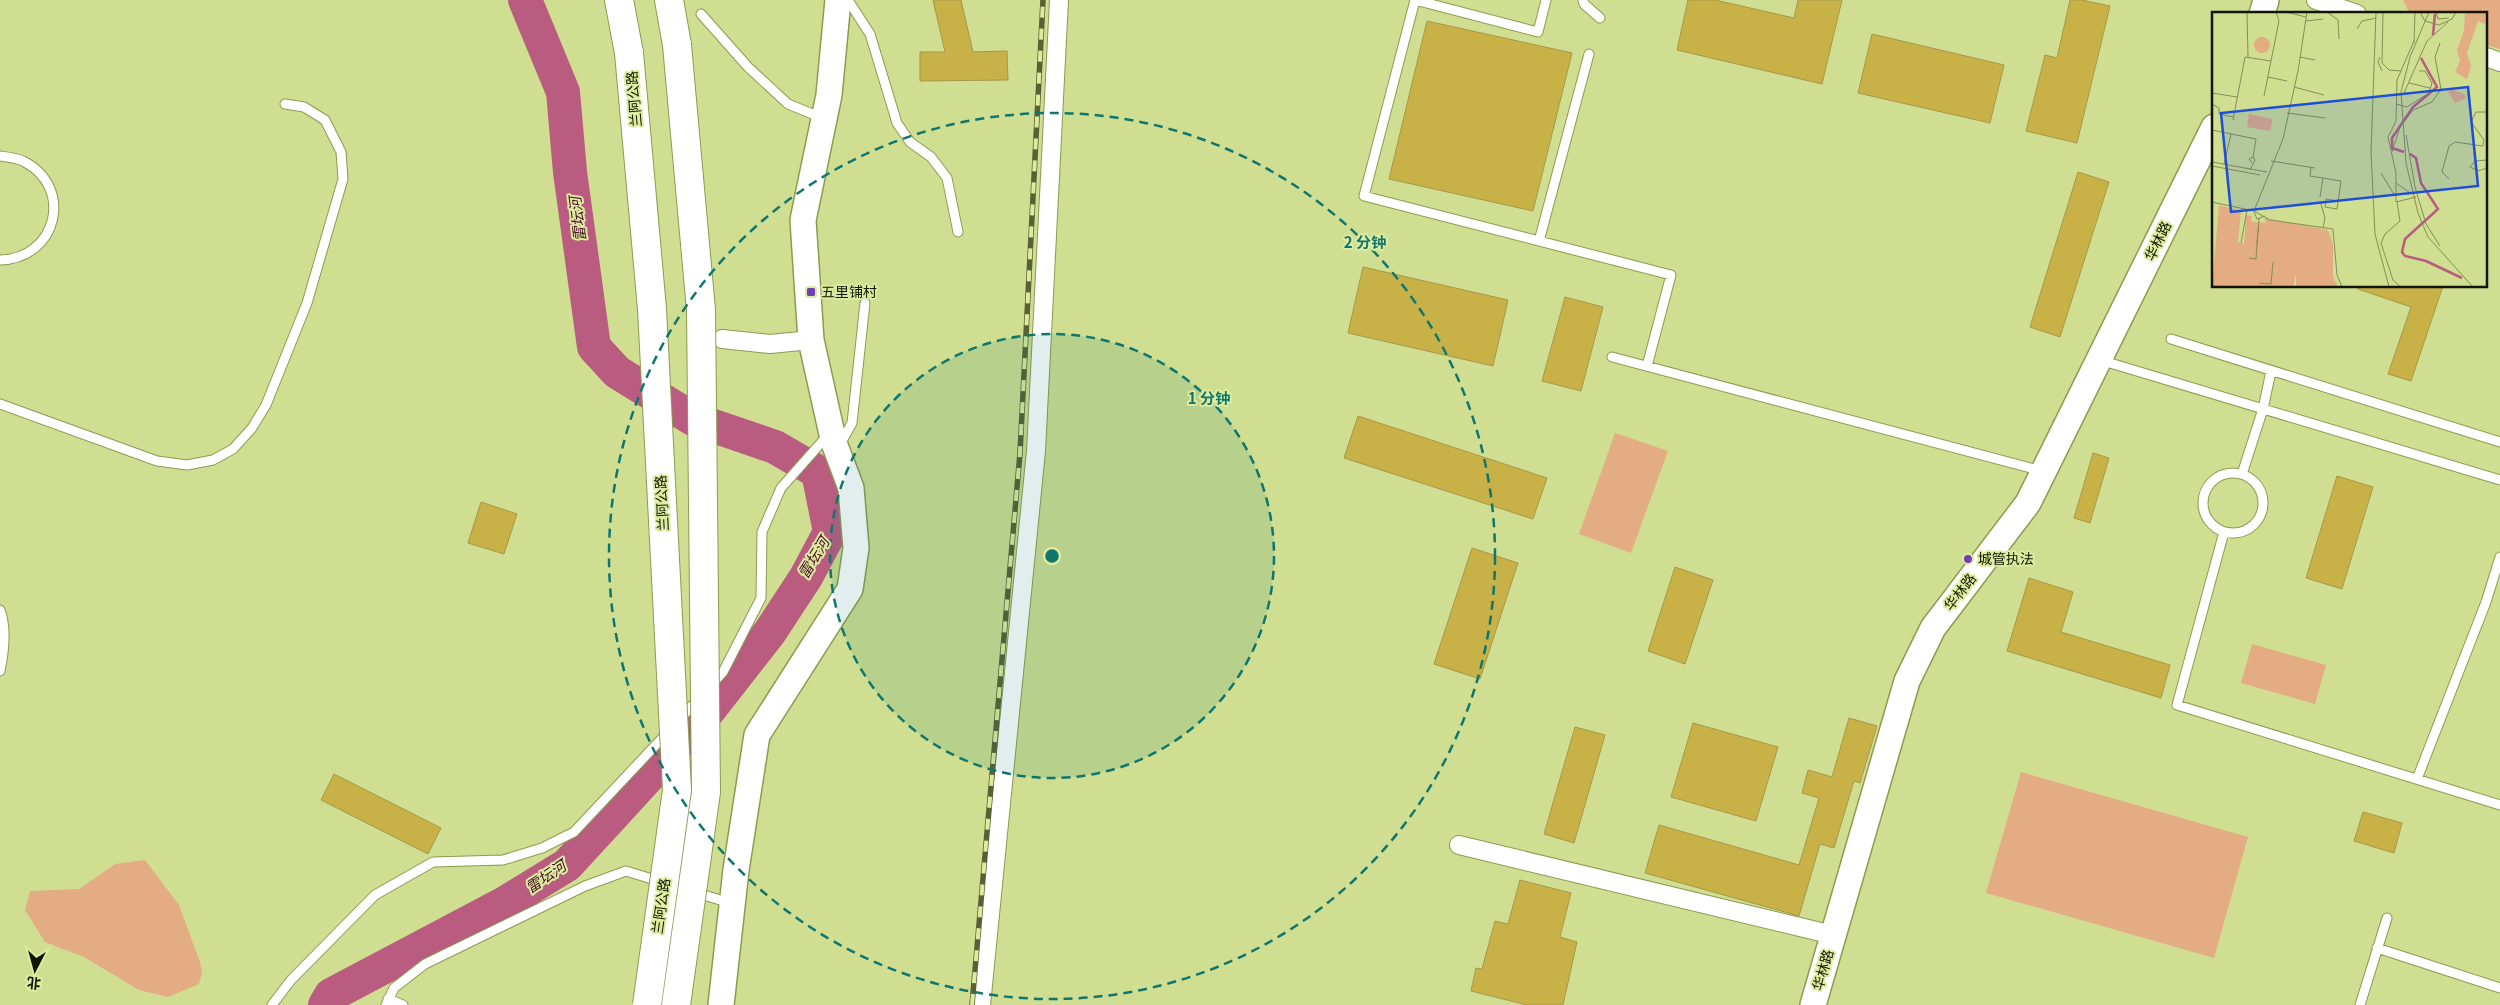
<svg xmlns="http://www.w3.org/2000/svg" width="2500" height="1005" font-family="Georgia,'Noto Sans SC',serif">
<style>
.green{fill:#e4ac83}
.lines{fill:none;stroke-linecap:round;stroke-linejoin:round}
.river{stroke:#ba5c80;stroke-width:34}
.building{fill:#c8b248;stroke:#a79748}
.lane-casing{stroke:#8d9b50;stroke-width:11}
.street-casing{stroke:#8d9b50;stroke-width:20}
.secondary-casing{stroke:#8d9b50;stroke-width:28}
.highway-casing{stroke:#8d9b50;stroke-width:30}
.lane{stroke:#fff;stroke-width:9}
.street{stroke:#fff;stroke-width:18}
.secondary{stroke:#fff;stroke-width:25}
.highway{stroke:#fff;stroke-width:28}
.rail-casing{stroke:#586036;stroke-width:5.5}
.rail{stroke:#dceb9e;stroke-width:4;stroke-dasharray:11;stroke-linecap:butt}
.highway-bridge-casing{stroke:#8d9b50;stroke-width:30;stroke-linecap:butt}
.highway-bridge{stroke:#fff;stroke-width:28}
.ring{fill:none;stroke:#0f766e;stroke-width:2.5;stroke-dasharray:9 6}
.poi-dot{fill:#6f3fb7;stroke:#dceb9e;stroke-width:2}
.labels{text-anchor:middle;stroke-width:4;stroke-linejoin:round;paint-order:stroke}
.street-label{font-size:14px;fill:#111500;stroke:#dceb9e}
.poi-label{font-size:14px;fill:#111500;stroke:#dceb9e;text-anchor:start}
.water-label{font-size:15px;font-style:italic;fill:#4c0f2b;stroke:#dceb9e}
.inset-river{fill:none;stroke:#ba5c80;stroke-width:2.5}
.inset-road{fill:none;stroke:#838e57;stroke-width:1}
.view{fill:#1d4ed8;fill-opacity:0.15;stroke:#1d4ed8;stroke-width:2.5}
.inset-edge{fill:none;stroke:#111500;stroke-width:2.5}
.centre{fill:#0f766e;stroke:#dceb9e;stroke-width:2.5}
.ring-label{font-size:15px;text-anchor:middle;font-weight:bold;fill:#0f766e;stroke:#dceb9e;stroke-width:4;stroke-linejoin:round;paint-order:stroke}
</style>
<rect width="100%" height="100%" fill="#cfde91"/>
<path class="green" d="M2403,0H2500V49L2486,45V14H2410Z
M1615,433L1668,451L1631,553L1579,534Z
M2252,644L2326,665L2315,704L2241,683Z
M2021,772L2248,837L2214,958L1986,893Z
M145,860L179,905L200,962L202,973L199,984L168,997L139,990L84,957L45,942L25,910L30,891L79,889L115,864Z"/>
<g class="lines">
<path class="river" d="M325,1005L331,995L505,903L567,865L614,814L709,710L770,632L806,577L830,532L818,472L775,447L693,419L617,372L594,347L570,172L563,92L525,0"/>
</g>
<path class="building" d="M933,0H961L973,52L1007,51L1008,80L920,81V52H945Z
M1688,0H1715L1794,18L1798,0H1842L1822,84L1677,50Z
M2070,0H2082L2110,6L2077,143L2026,131L2045,55L2057,58Z
M1427,21L1572,53L1533,211L1389,179Z
M1872,34L2004,65L1990,123L1858,93Z
M2078,172L2109,182L2060,337L2030,327Z
M1363,267L1508,300L1493,366L1348,333Z
M2358,286H2443L2411,381L2388,374L2411,307L2358,289Z
M1565,297L1603,307L1581,391L1542,381Z
M1358,416L1547,478L1533,519L1344,458Z
M2093,453L2109,458L2090,523L2074,518Z
M2337,476L2373,487L2342,589L2306,578Z
M481,502L517,514L504,554L468,543Z
M1472,548L1518,563L1480,679L1434,664Z
M1675,567L1713,580L1685,664L1648,651Z
M2029,578L2073,592L2061,632L2170,665L2161,698L2007,651Z
M1849,718L1877,726L1860,783L1854,781L1834,848L1820,844L1799,916L1645,873L1659,825L1799,865L1819,798L1802,793L1808,770L1832,777Z
M1693,723L1778,747L1756,821L1671,797Z
M1575,727L1605,735L1574,843L1544,834Z
M334,774L441,828L428,854L321,800Z
M2363,812L2402,823L2394,853L2354,841Z
M1520,880L1571,893L1560,937L1577,942L1563,1005H1527L1471,991L1476,968L1482,969L1495,921L1508,924Z"/>
<g class="lines">
<g class="lane-casing">
<path id="lane" d="M848,0L870,34L897,123L910,142L931,157L947,178L958,232
M1415,0L1364,196L1671,275L1647,366
M1415,0L1538,32L1546,0
M1583,0L1584,4L1600,18
M701,14L748,67L788,104L822,118
M0,156C7,157 16,158 23,161C75,187 57,259 0,260
M1539,241L1589,54
M2171,339L2500,442
M1612,357L2042,471
M2100,360L2500,480
M0,404L157,461L187,465L213,460L233,449L252,428L266,405L307,303L343,179L341,152L325,120L304,107L285,104
M839,446L852,423L865,303
M2203 503a30 30 0 1 1 60 0a30 30 0 1 1-60 0Z
M2242,474L2263,409L2271,371
M2224,532L2177,705L2500,805
M0,610C7,629 4,652 0,671
M712,684L723,672L761,598L762,532L781,488L828,435
M680,719L699,698
M2417,779L2486,602L2500,557
M2377,948L2500,988
M388,999L403,1005
M272,1005L291,980L375,895L433,862L503,860L542,848L574,832L667,733
M386,1005L394,988L425,964L585,886L626,871L730,903
M2360,1005L2387,918"/>
</g>
<g class="street-casing">
<path id="street" d="M2316,0L2357,14
M2486,57L2500,62
M722,339L770,344L811,340
M1459,845L1833,935
M981,1005L1036,451L1059,0"/>
</g>
<g class="secondary-casing">
<path id="secondary" d="M2262,14L2266,0
M721,1005L736,870L757,735L850,589L856,548L851,488L834,443L811,340L803,220L829,95L838,0
M1813,1005L1907,681L1933,628L2028,503L2214,127"/>
</g>
<g class="highway-casing">
<path id="highway" d="M619,0L629,53
M669,0L677,45"/>
</g>
<use href="#lane" class="lane"/>
<use href="#street" class="street"/>
<use href="#secondary" class="secondary"/>
<use href="#highway" class="highway"/>
<g class="rail-casing">
<path id="rail" d="M972,1005L1020,453L1043,0"/>
</g>
<use href="#rail" class="rail"/>
<g class="highway-bridge-casing">
<path id="highway-bridge" d="M629,53L652,309L677,790L647,1005
M676,1005L706,792L701,310L677,45"/>
</g>
<use href="#highway-bridge" class="highway-bridge"/>
</g>
<circle cx="1052" cy="556" r="222" fill="#0f766e" fill-opacity=".12"/>
<g class="ring">
<circle cx="1052" cy="556" r="222"/>
<circle cx="1052" cy="556" r="443"/>
</g>
<g class="poi-dot">
<rect x="806" y="287" width="10" height="10" rx="2.5"/>
<circle cx="1968" cy="559" r="5"/>
</g>
<g class="labels">
<g class="street-label">
<text transform="translate(634 99) rotate(-95)" y="5">兰阿公路</text>
<text transform="translate(2158 241) rotate(-64)" y="5">华林路</text>
<text transform="translate(662 503) rotate(-93)" y="5">兰阿公路</text>
<text transform="translate(1960 592) rotate(-52)" y="5">华林路</text>
<text transform="translate(661 906) rotate(-82)" y="5">兰阿公路</text>
<text transform="translate(1823 970) rotate(-74)" y="5">华林路</text>
</g>
<g class="poi-label">
<text x="821" y="297">五里铺村</text>
<text x="1978" y="564">城管执法</text>
</g>
<g class="water-label">
<text transform="translate(578 219) rotate(-97)" y="5">雷坛河</text>
<text transform="translate(814 558) rotate(-59)" y="5">雷坛河</text>
<text transform="translate(546 877) rotate(-34)" y="5">雷坛河</text>
</g>
</g>
<g transform="translate(2212 12)">
<rect width="275" height="275" fill="#cfde91"/>
<path d="M253,0H274L273,12L266,9L255,41L259,54L255,67L243,60L248,49L245,38L252,19ZM42 33a8 8 0 1 1 16 0a8 8 0 1 1-16 0ZM239,77L252,82L254,86L243,91L236,80ZM37,102L61,107L58,119L35,115ZM7,193L29,199L26,230L32,231L34,203L40,204L39,209L53,211V206L116,218L121,232V264L126,275H84V262L81,275H0Z" fill="#e4ac83"/>
<path class="inset-river" d="M221,23L223,2M192,140L180,136V126L201,95L225,75L209,46M198,142L204,146L209,171L226,197L193,227L190,240L193,244L214,249L250,266"/>
<path class="inset-road" d="M35,0L36,45M74,0L94,5M115,0L126,8L127,27M164,0L159,140L163,222L177,275M171,0L170,51L177,58L189,59M208,0L213,9L227,13L240,7L244,0M217,0L198,45L189,80L194,151L206,201L216,225L261,275M224,0L226,7L237,6M94,9L111,7M145,17L150,9L164,6M202,31L203,0M88,45L103,48M168,45L166,50L170,59M56,65L75,69M197,71L218,76M82,75L112,83M0,81L25,85M192,81L215,29L236,10M52,84L67,9L64,0M0,92L7,96V102L21,105M184,92L195,95L217,81L220,71L213,59H207M75,101L113,106M21,108L33,45L59,49M0,118L44,127L41,145M194,123L203,175L214,212L228,234M180,140L188,115L201,98L220,90L229,77L223,45L228,31M275,148L263,149L258,155L266,159L275,156M59,149L103,156M0,150L55,160M12,152L19,122M0,154L48,163M99,155L98,164L129,169L125,197L113,195L114,187L126,189M38,158L43,148L41,145L37,147L40,151M169,161L183,184M237,167L230,160L237,134L243,130L271,134L272,128L259,110L264,100H275M184,171L197,180M108,185L111,166M108,189L113,206L111,216M0,190L42,199L58,208L121,217L125,263L130,275M184,190V161L176,125L184,109L185,68L202,29M184,190L204,185M185,190L188,209L173,222L169,231L181,268L189,275M42,199L71,127L86,59L95,0M42,200L45,207L53,204M29,231L35,198M45,233L47,207M37,246L44,247L46,217M47,271L59,272L61,250"/>
<path class="view" d="M256,75L266,174L19,200L9,101Z"/>
<rect width="275" height="275" class="inset-edge"/>
</g>
<circle cx="1052" cy="556" r="8" class="centre"/>
<g class="ring-label">
<text x="1365" y="248">2 分钟</text>
<text x="1209" y="404">1 分钟</text>
</g>
<g transform="translate(35 970) rotate(186)" stroke="#dceb9e" stroke-width="4" paint-order="stroke">
<path d="M0-4L9 19L0 12L-9 19Z" fill="#111500"/>
<text y="-8" font-size="14" font-weight="bold" text-anchor="middle" fill="#111500">北</text>
</g>
</svg>
